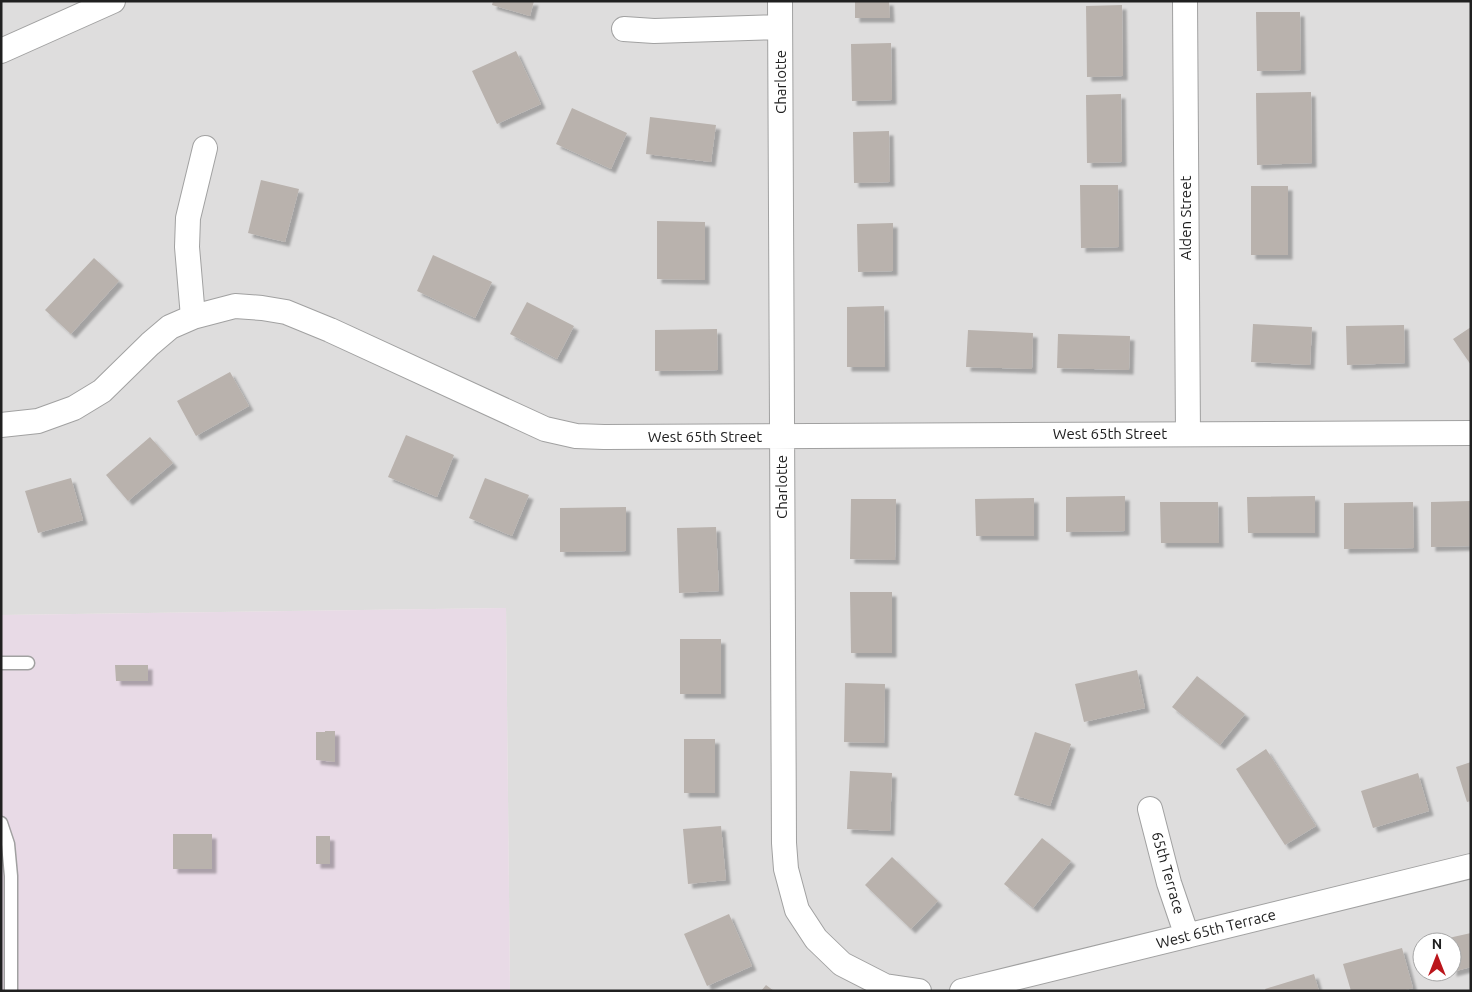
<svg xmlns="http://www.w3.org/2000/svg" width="1472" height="992" font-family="Ubuntu,sans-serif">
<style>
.residential{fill:#dedddd;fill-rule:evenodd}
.industrial{fill:#e8dae6}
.building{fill:#b9b2ad;filter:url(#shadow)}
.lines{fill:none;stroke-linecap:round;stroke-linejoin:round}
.service-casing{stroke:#a1a1a1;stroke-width:15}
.minor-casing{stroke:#a1a1a1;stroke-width:26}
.service{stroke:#fff;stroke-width:12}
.minor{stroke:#fff;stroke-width:24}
.labels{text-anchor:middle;stroke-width:5;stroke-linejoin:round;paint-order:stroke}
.street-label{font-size:15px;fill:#202020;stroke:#fff}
</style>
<defs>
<filter id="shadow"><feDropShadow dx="4.5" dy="4.5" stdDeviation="1" flood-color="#0004"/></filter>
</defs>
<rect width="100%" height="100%" fill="#f0ede8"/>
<path class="residential" d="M1,1H1471V991H510L506,608L1,615ZM1422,942H1452V972H1422Z"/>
<path class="industrial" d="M506,608L510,991H1V615Z"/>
<path class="building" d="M493,1H534L530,16L492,5Z
M855,1H889L890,18H855Z
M1122,5L1123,76L1087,77L1086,6Z
M1256,12H1300L1301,70L1257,71Z
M891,43L892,100L852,101L851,44Z
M516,51L541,104L497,124L472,71Z
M1311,92L1312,163L1257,165L1256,93Z
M1121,94L1122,162L1087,163L1086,95Z
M572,108L627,133L611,169L556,144Z
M650,117L716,125L711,162L646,154Z
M889,131L890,182L854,183L853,132Z
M261,180L299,189L285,242L248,233Z
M1080,185H1118L1119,247L1081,248Z
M1251,186H1288V255H1251Z
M657,221L705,222V280L657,279Z
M893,223V271L858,272L857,224Z
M433,255L492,282L475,318L417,291Z
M94,258L119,281L71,334L45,310Z
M527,302L574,326L557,359L510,334Z
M884,306L885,367H847V307Z
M1253,324L1312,327L1310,365L1251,362Z
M1404,325L1405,363L1347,365L1346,326Z
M1471,327V365L1453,339Z
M717,329L718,370L655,371V330Z
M968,330L1033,333L1032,369L966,367Z
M1058,334L1130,336L1129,370L1057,368Z
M230,372L249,406L196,436L177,401Z
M406,435L454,455L437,497L388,477Z
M150,437L173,463L128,501L106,475Z
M71,478L83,520L38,533L25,491Z
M485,478L529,495L512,536L469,518Z
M1125,496V531L1066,532V497Z
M1315,496V533H1248L1247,497Z
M1034,498V536H976L975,499Z
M851,499H896L895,560L850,559Z
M1471,501V546L1431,547V502Z
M1160,502H1218L1219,543H1161Z
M1413,502L1414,548L1344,549V503Z
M626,507V551L560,552V508Z
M716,527L719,591L679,593L677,528Z
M850,592H892V653H851Z
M680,639H721V694H680Z
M115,665H148V681H116Z
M1137,670L1145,708L1084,722L1075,684Z
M1197,676L1245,714L1220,745L1172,707Z
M845,683L885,684L884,743L844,742Z
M325,731H335V762L316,760V732H325Z
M1035,732L1071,744L1050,806L1014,795Z
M684,739H715V793H684Z
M1266,749L1316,826L1285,845L1236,769Z
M1471,762V801L1467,802L1456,767Z
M850,771L892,773L890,831L847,829Z
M1418,773L1429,811L1373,828L1361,791Z
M721,826L726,880L688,884L683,829Z
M173,834H212V869H173Z
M316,836H330V864H316Z
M1042,838L1071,861L1033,908L1004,884Z
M892,857L938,901L911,929L865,885Z
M729,914L752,966L707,986L684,934Z
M1471,933V967L1452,972V942L1435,941Z
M1402,948L1413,988L1402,991H1351L1343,964Z
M1314,974L1319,991H1266L1265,989Z
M766,985L774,991H761Z"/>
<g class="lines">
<g class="service-casing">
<path id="service" d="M1,663H28
M1,823L8,844L11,876V991"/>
</g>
<g class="minor-casing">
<path id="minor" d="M780,1L784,843L786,869L797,910L816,939L842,964L885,986L919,991
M1185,1L1188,434
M624,29L654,31L780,27
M1,51L113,1
M193,317L187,247L188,218L205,148
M1,425L38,421L74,408L102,391L150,344L170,327L193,317L235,306L262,308L286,312L330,330L545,429L576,436L604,437L1471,433
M1150,809L1169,883L1187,936
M962,991L1471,866"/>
</g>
<use href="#service" class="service"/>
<use href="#minor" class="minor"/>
</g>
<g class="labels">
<g class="street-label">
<text transform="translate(781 82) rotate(-90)" y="5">Charlotte</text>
<text transform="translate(1186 218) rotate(-90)" y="5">Alden Street</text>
<text x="1110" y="439">West 65th Street</text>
<text x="705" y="442">West 65th Street</text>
<text transform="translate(782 487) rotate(-90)" y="5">Charlotte</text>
<text transform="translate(1168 873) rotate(74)" y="5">65th Terrace</text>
<text transform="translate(1216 929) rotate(-14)" y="5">West 65th Terrace</text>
</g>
</g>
<rect width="1472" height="992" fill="none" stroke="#202020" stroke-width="5"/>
<g transform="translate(1437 957)"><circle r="24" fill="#ffffff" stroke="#a6a6a6"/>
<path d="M0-4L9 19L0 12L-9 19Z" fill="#bb151b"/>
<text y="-8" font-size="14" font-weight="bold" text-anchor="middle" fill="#202020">N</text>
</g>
</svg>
